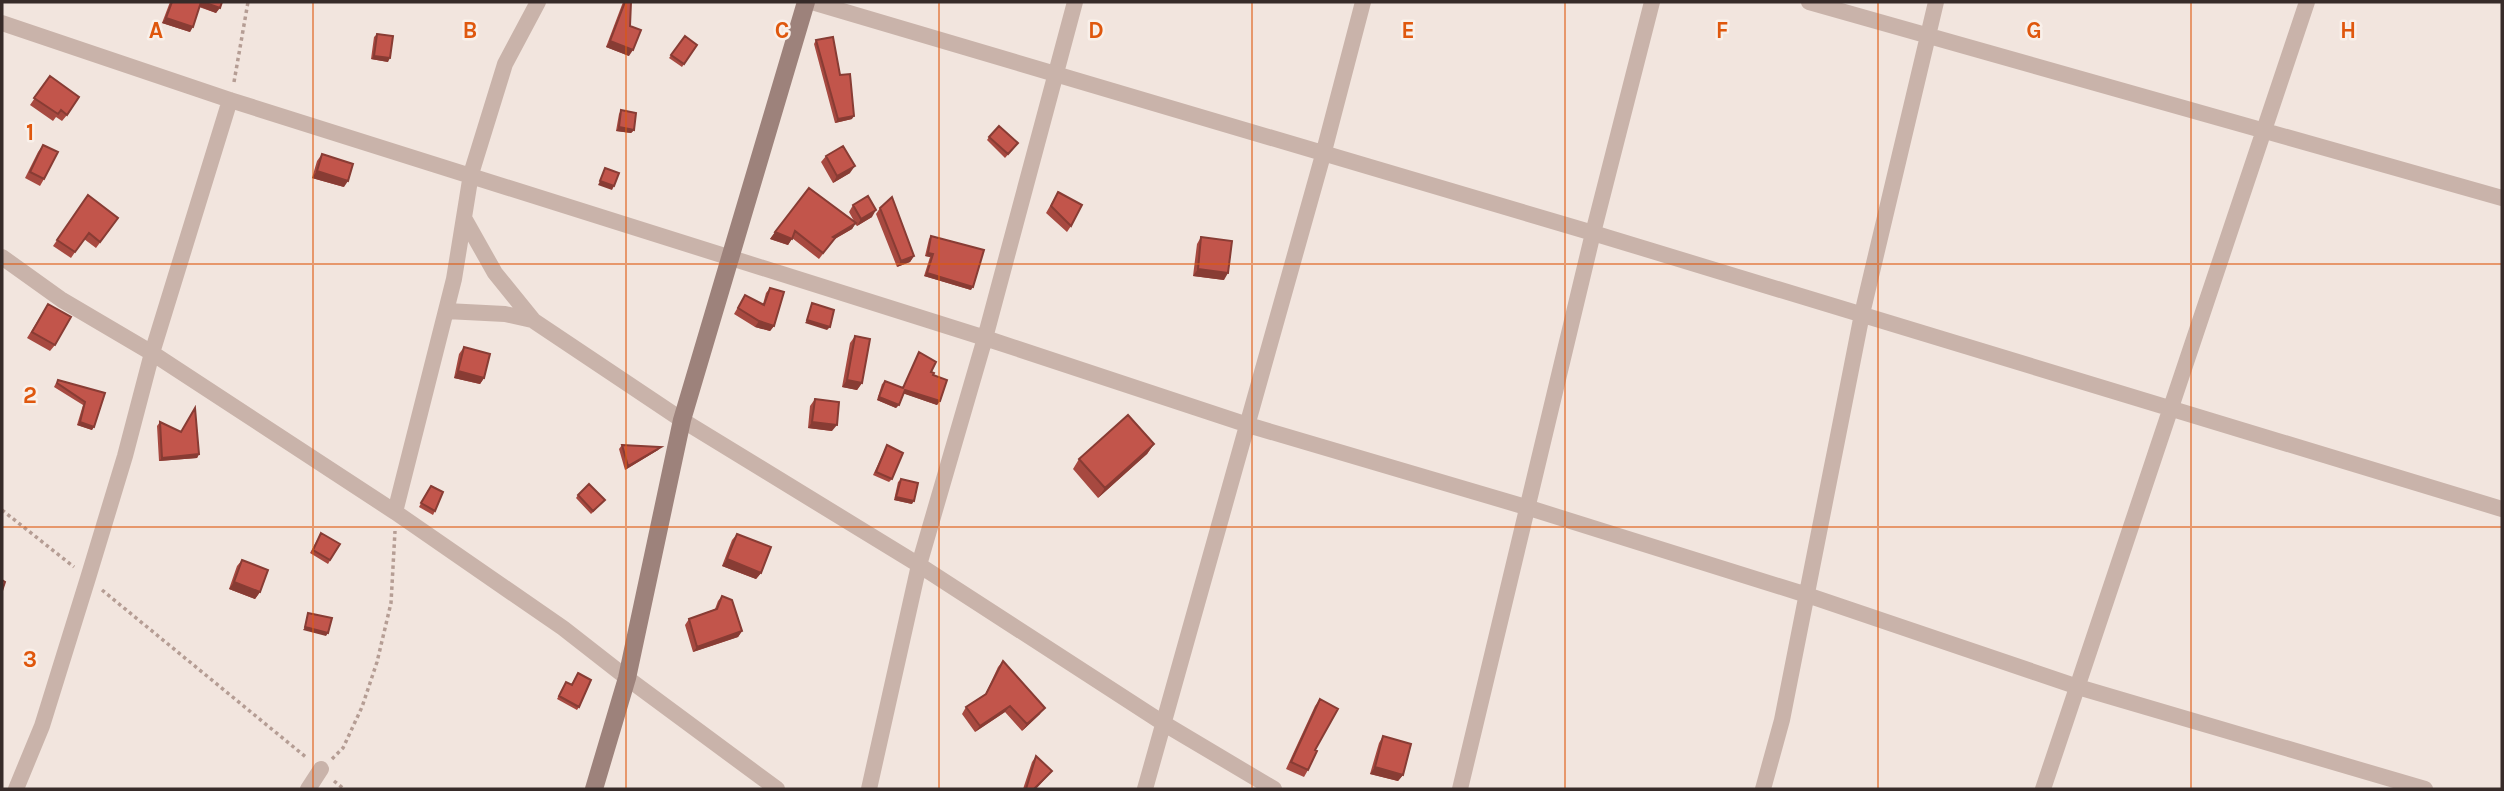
<svg xmlns="http://www.w3.org/2000/svg" width="2504" height="791" font-family="Karla,sans-serif">
<style>
.lines{fill:none;stroke-linecap:round;stroke-linejoin:round}
.path{stroke:#b59d94;stroke-width:3.5;stroke-dasharray:3.5 3.5;stroke-linecap:butt}
.street{stroke:#c9b3aa;stroke-width:16}
.secondary{stroke:#9d827b;stroke-width:18}
.wall{fill:#a74940}
.shaded-wall{fill:#883c34}
.building{fill:#c2554b;stroke:#883c34;stroke-width:2}
.grid{fill:none;stroke:#df570d;stroke-width:2;stroke-opacity:0.55}
.grid-label{font-size:23px;text-anchor:middle;font-weight:bold;fill:#df570d;stroke:#f9f0ea;stroke-width:5;stroke-linejoin:round;paint-order:stroke}
</style>
<rect width="100%" height="100%" fill="#f2e5de"/>
<g class="lines">
<path class="path" d="M234,82L248,2
M2,510L74,567
M102,590L307,758
M332,759L343,748L362,707L377,662L391,603L395,531
M334,781L344,789"/>
<path class="street" d="M812,2L1593,233L2502,509
M1809,2L2502,198
M2,23L230,100L985,338L1248,425L1526,507L1807,595L2078,687L2425,789
M464,218L495,273L534,321L682,420L919,565L1163,723L1274,789
M2,257L62,300L152,353L395,512L563,628L627,678L777,789
M446,311L505,314L532,320
M395,512L454,279L471,174L505,64L538,2
M16,789L42,726L88,578L125,456L152,353L230,100
M308,789L321,769
M869,789L919,565L985,338L1075,2
M1145,789L1323,155L1363,2
M1460,789L1593,233L1652,2
M1763,789L1782,720L1862,314L1936,2
M2043,789L2307,2"/>
<path class="secondary" d="M594,789L627,678L682,420L806,2"/>
</g>
<path class="wall" d="M170,2H222L216,13L199,7L190,32L162,23Z
M623,2H631L629,56L606,47Z
M377,34L388,62L371,59L374,37Z
M685,36L697,45L682,67L669,58Z
M816,40L840,75L852,119L835,123L814,44Z
M50,76L67,115L62,121L56,117L53,121L30,105Z
M621,110L634,130L631,133L616,131L619,114Z
M989,137L1018,143L1005,158L987,140Z
M43,145L44,179L40,186L25,178L38,152Z
M322,154L344,187L312,178L317,161Z
M826,156L850,173L833,183L821,162Z
M809,188L854,221L849,212L853,205L872,217L857,226L855,224L852,229L833,240L819,259L792,238L788,245L770,239Z
M1058,192L1071,226L1067,232L1046,213Z
M88,195L118,218L96,248L84,239L71,258L53,246Z
M880,208L914,256L910,262L897,267L876,214Z
M931,236L971,290L924,276L930,257L925,256L929,239Z
M1201,237L1224,280L1193,276L1197,244Z
M770,288L774,326L770,331L755,327L734,314L745,295L763,304L766,293Z
M48,304L55,345L50,351L27,338Z
M855,336L862,383L857,390L842,387L850,343Z
M464,347L484,378L480,384L454,378L459,354Z
M919,352L933,375L940,401L937,405L903,393L896,408L877,400L882,384L885,381L903,388Z
M56,383L105,393L92,430L77,425L83,405L54,387Z
M815,399L832,431L808,428L810,406Z
M160,422L199,454L197,458L159,461L157,426Z
M1154,444L1147,454L1098,498L1073,469L1079,459Z
M622,445L658,450L625,470L619,449Z
M887,445L892,479L889,482L873,475Z
M901,479L912,504L894,500L898,482Z
M428,490L435,511L433,515L419,507Z
M578,495L602,503L591,514L576,498Z
M321,533L340,544L328,564L310,553Z
M737,534L761,573L756,579L722,566L732,540Z
M242,560L260,592L255,599L229,589L237,566Z
M722,596L742,631L738,637L693,652L685,625L689,619L715,609L718,601Z
M1003,661L1040,714L1022,731L1005,712L975,732L962,714L966,707L985,695L998,667Z
M578,673L579,707L577,710L557,699L566,682L571,685Z
M1320,699L1315,750L1308,770L1304,777L1286,769L1315,706Z
M1383,736L1403,775L1398,781L1370,774L1379,743Z
M1036,756L1052,771L1036,789H1023L1032,762Z"/>
<path class="shaded-wall" d="M201,2H203L220,8L216,13L198,6Z
M166,18L193,27L190,32L162,23Z
M610,41L633,50L629,56L606,47Z
M374,56L390,58L388,62L371,59Z
M854,116L852,119L835,123L838,119Z
M619,127L634,130L631,133L616,131Z
M855,166L850,173L833,183L837,176Z
M317,171L348,181L344,187L312,178Z
M600,181L614,186L612,190L598,185Z
M876,210L872,217L857,226L861,219Z
M856,223L852,229L833,240L819,259L833,241V237Z
M775,232L792,239L788,245L770,239Z
M928,253L933,254L930,257L925,256Z
M914,256L910,262L897,267L901,261Z
M1198,269L1228,273L1224,280L1193,276Z
M927,273L973,287L971,290L924,276Z
M807,320L830,327L827,330L805,323Z
M759,321L774,326L770,331L755,327Z
M458,371L484,378L480,384L454,378Z
M847,380L862,383L857,390L842,387Z
M905,390L940,401L937,405L902,393Z
M879,397L899,405L896,408L877,400Z
M80,422L94,427L92,430L77,425Z
M812,422L837,425L832,431L808,428Z
M1154,444L1147,454L1098,498L1105,488Z
M661,447L658,450L625,470L628,466Z
M199,454L197,458L159,461L162,458Z
M896,497L914,501L912,504L894,500Z
M727,559L761,573L756,579L722,566Z
M234,582L260,592L255,599L229,589Z
M305,627L328,633L326,636L303,630Z
M742,631L738,637L693,652L697,647Z
M1010,706L1005,712L975,732L980,726Z
M1045,708L1040,714L1022,731L1027,724Z
M1375,767L1403,775L1398,781L1370,774Z"/>
<path class="building" d="M172,2H201L193,27L166,18Z
M203,2H222L220,8Z
M625,2H631L630,26L641,30L633,50L610,41Z
M377,34L393,36L390,58L374,56Z
M685,36L697,45L684,64L671,55Z
M833,37L840,75L850,74L854,116L838,119L816,40Z
M50,76L79,97L67,115L61,110L58,114L34,98Z
M621,110L636,113L634,130L619,127Z
M999,126L1018,143L1008,154L989,137Z
M43,145L58,152L44,179L30,172Z
M843,146L855,166L837,176L826,156Z
M322,154L353,164L348,181L317,171Z
M605,168L619,173L614,186L600,181Z
M809,188L856,223L833,237L835,238L823,253L795,231L792,239L775,232Z
M1058,192L1082,205L1071,226L1051,206Z
M88,195L118,218L100,242L89,233L75,252L57,240Z
M868,196L876,210L861,219L853,205Z
M892,197L914,256L901,261L880,208Z
M931,236L984,250L973,287L927,273L933,254L928,253Z
M1201,237L1232,241L1228,273L1198,269Z
M770,288L784,292L774,326L759,321L738,308L745,295L764,305Z
M812,303L834,310L830,327L807,320Z
M48,304L71,317L55,345L32,332Z
M855,336L870,339L862,383L847,380Z
M464,347L490,354L484,378L458,371Z
M919,352L936,362L931,372L934,373L933,375L947,380L940,401L905,390L899,405L879,397L885,381L903,388Z
M58,380L105,393L94,427L80,422L85,402L57,383Z
M815,399L839,402L837,425L812,422Z
M195,408L199,454L162,458L160,422L181,432Z
M1128,415L1154,444L1105,488L1079,459Z
M622,445L661,447L628,466Z
M887,445L903,453L892,479L876,472Z
M901,479L918,483L914,501L896,497Z
M589,484L605,500L593,511L578,495Z
M431,486L443,492L435,511L421,503Z
M321,533L340,544L330,560L313,550Z
M737,534L771,547L761,573L727,559Z
M242,560L268,570L260,592L234,582Z
M2,580L5,582L2,591Z
M722,596L732,600L742,631L697,647L689,619L717,609Z
M308,613L332,618L328,633L305,627Z
M1003,661L1045,708L1027,724L1010,706L980,726L966,707L986,694Z
M578,673L591,680L579,707L559,696L566,682L572,685Z
M1320,699L1338,709L1315,750L1317,751L1308,770L1291,762Z
M1383,736L1411,744L1403,775L1375,767Z
M1036,756L1052,771L1034,789H1026Z"/>
<path class="grid" d="M313,2V789M626,2V789M939,2V789M1252,2V789M1565,2V789M1878,2V789M2191,2V789M2,264H2502M2,527H2502"/>
<g class="grid-label">
<text x="156" y="38">A</text>
<text x="470" y="38">B</text>
<text x="782" y="38">C</text>
<text x="1096" y="38">D</text>
<text x="1408" y="38">E</text>
<text x="1722" y="38">F</text>
<text x="2034" y="38">G</text>
<text x="2348" y="38">H</text>
<text x="30" y="140">1</text>
<text x="30" y="403">2</text>
<text x="30" y="667">3</text>
</g>
<rect width="2504" height="791" fill="none" stroke="#372b29" stroke-width="7"/>
</svg>
